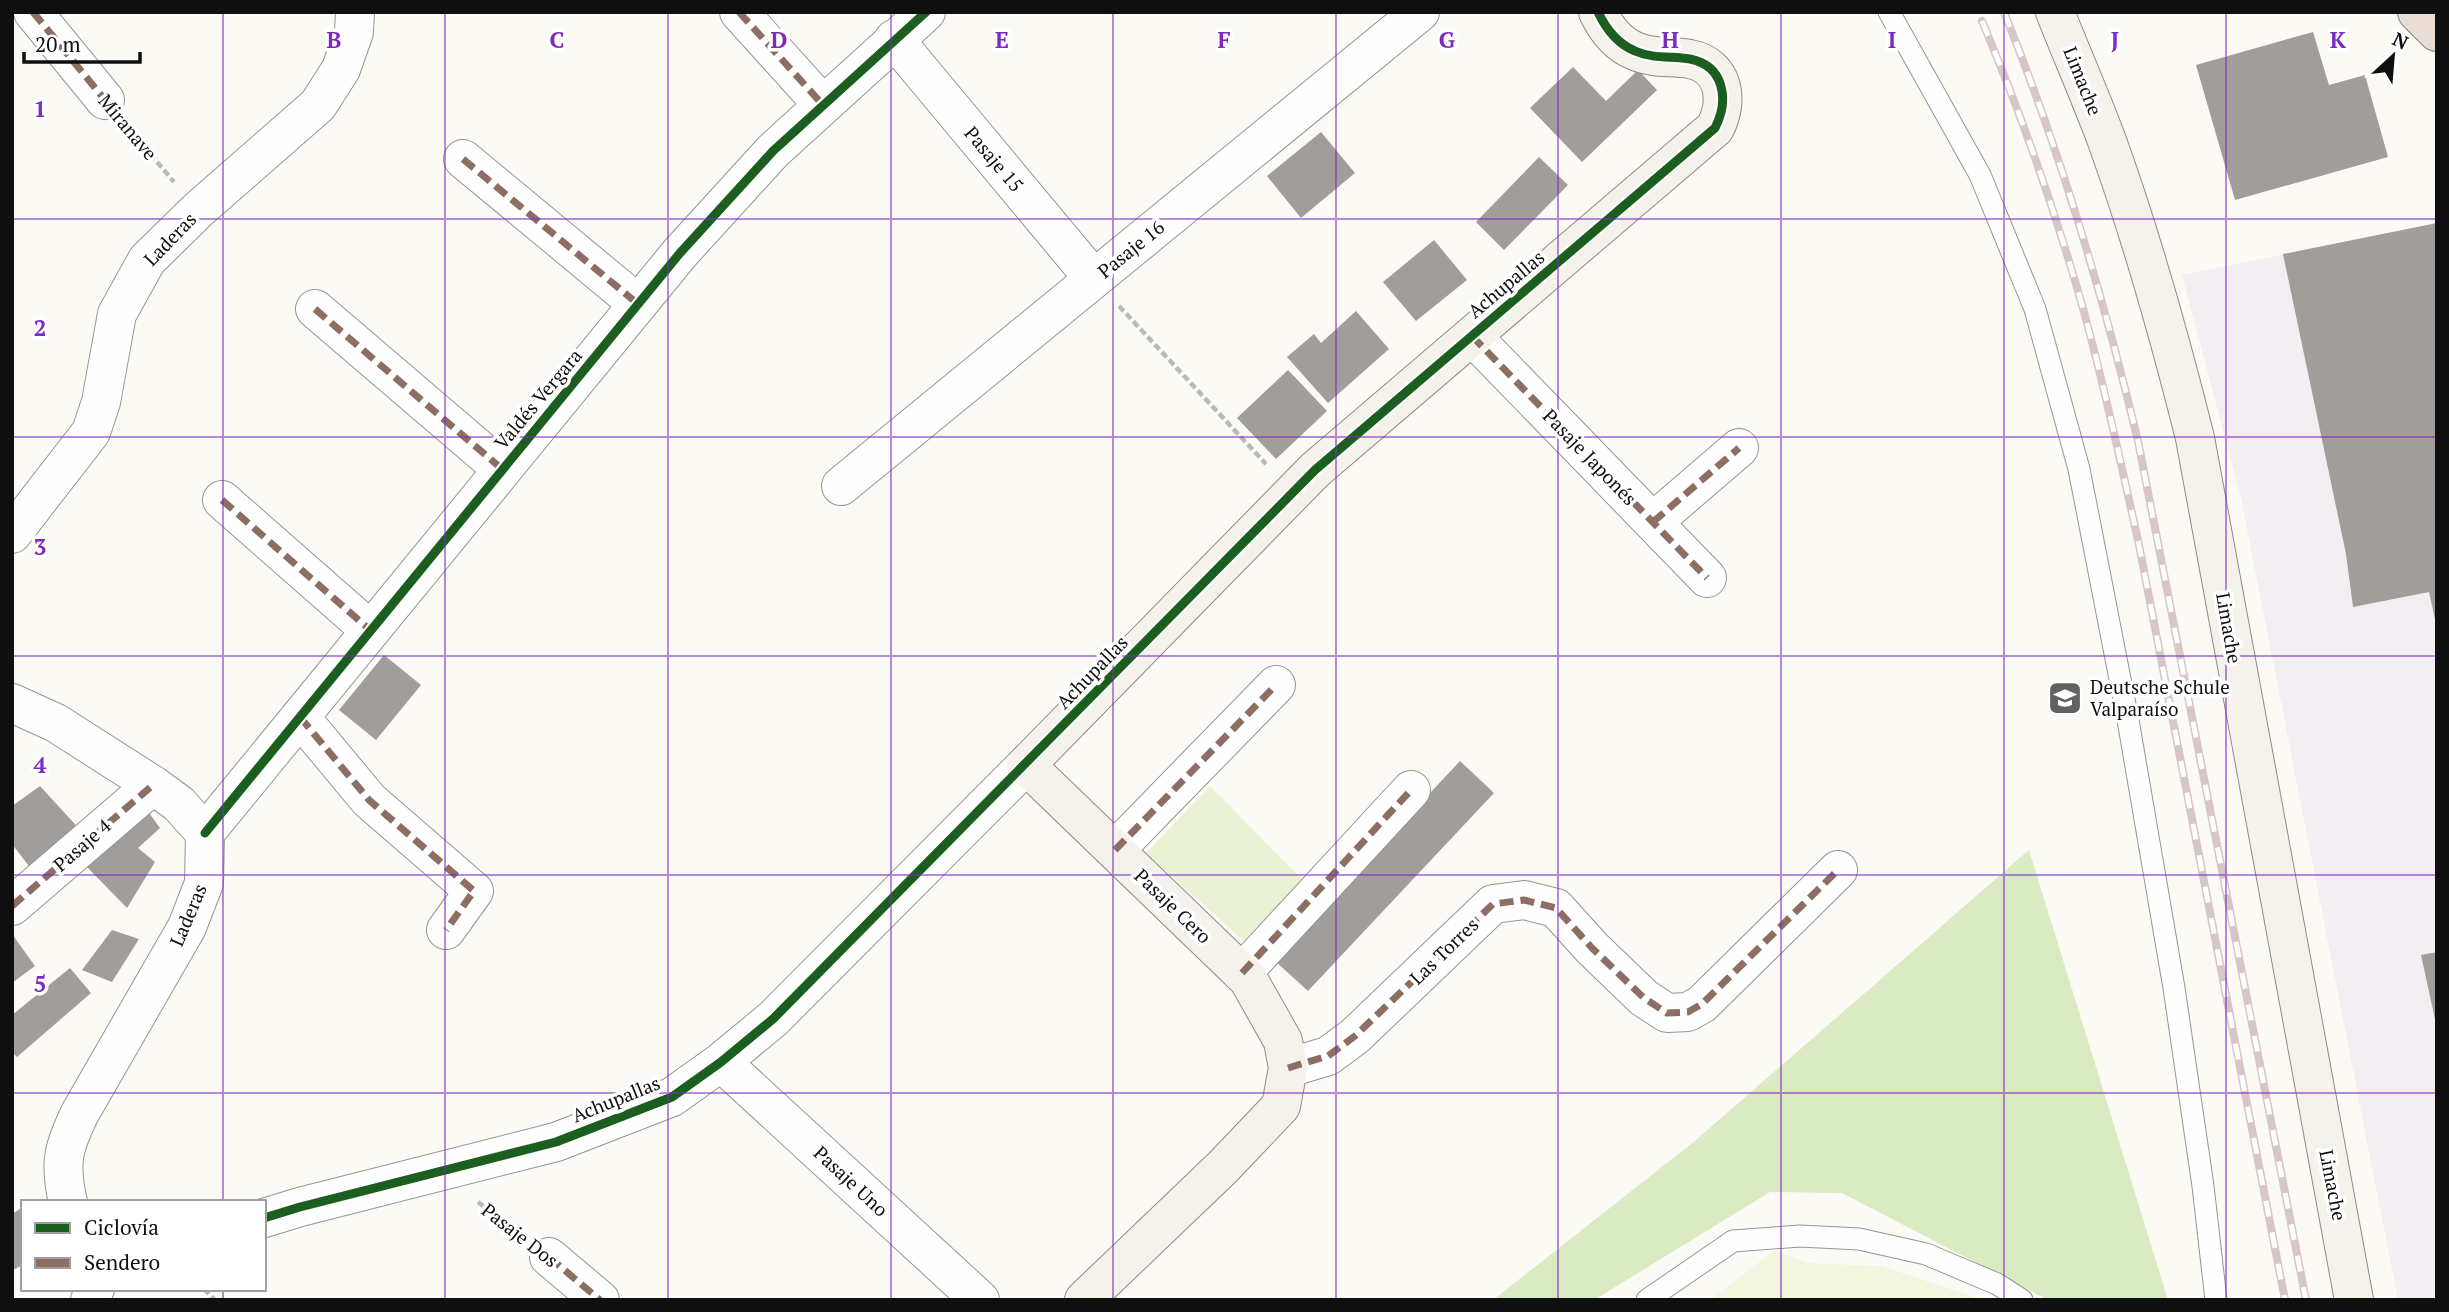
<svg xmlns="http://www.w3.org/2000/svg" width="2449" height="1312" font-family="'PT Serif',serif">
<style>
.industrial{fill:#f3eef1}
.green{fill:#e9f2d5}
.forest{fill:#daeac2}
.pitch{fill:#f2f6de}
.building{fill:#a09d9a}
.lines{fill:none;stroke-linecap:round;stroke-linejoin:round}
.lane-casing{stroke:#969593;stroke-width:23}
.street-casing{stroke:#969593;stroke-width:40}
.secondary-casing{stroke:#8c8b89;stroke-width:40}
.highway-casing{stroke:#838280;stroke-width:40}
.path{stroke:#b9b9b8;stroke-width:4.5;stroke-dasharray:7 3.5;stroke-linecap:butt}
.lane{stroke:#fffefe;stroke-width:21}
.street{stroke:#fffefe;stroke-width:38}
.secondary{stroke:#f5f2eb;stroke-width:38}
.highway{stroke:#eaddd6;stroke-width:38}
.rail-casing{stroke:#d8c5c8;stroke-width:8}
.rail{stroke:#fff;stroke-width:5;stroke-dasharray:16;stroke-linecap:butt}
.quiet{stroke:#8d6e63;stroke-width:7;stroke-dasharray:14 7;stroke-linecap:butt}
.cycleway-casing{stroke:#fff;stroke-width:13}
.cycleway{stroke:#1b5e20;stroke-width:9}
.grid{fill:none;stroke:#7b2cbf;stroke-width:2;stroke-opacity:0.55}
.labels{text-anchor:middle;stroke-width:7;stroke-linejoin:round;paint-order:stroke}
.street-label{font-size:19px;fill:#0f0f0f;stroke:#fff}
.poi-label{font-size:19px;fill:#0f0f0f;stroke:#fff;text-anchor:start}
.grid-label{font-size:23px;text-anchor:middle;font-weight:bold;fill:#7b2cbf;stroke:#fff;stroke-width:7;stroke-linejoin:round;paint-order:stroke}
</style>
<rect width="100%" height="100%" fill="#fcfaf5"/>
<path class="industrial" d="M2437,223V1300H2398L2241,498L2182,275Z"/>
<path class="green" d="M1210,786L1305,882L1248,945L1146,853Z"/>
<path class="forest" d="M2029,850L2168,1300H2048L1842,1193L1770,1192L1594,1300H1493L1696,1140Z"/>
<path class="pitch" d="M1775,1250L1807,1263L1881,1266L1983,1300H1710Z"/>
<path class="building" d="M2313,32L2329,85L2365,75L2388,157L2235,200L2196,65Z
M1573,67L1606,101L1638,70L1657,90L1582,162L1530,108Z
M1321,132L1355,173L1301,218L1267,176Z
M1539,157L1568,185L1504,250L1476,222Z
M2437,223V624H2436L2429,592L2353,607L2346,554L2283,254Z
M1434,240L1467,280L1416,321L1383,282Z
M1356,311L1389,349L1328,403L1287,357L1314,334L1321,343Z
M1288,370L1327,411L1276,459L1237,418Z
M384,655L421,685L376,740L339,710Z
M1460,761L1494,793L1308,991L1274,960Z
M40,786L83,833L35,874L12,844V806Z
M141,802L160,828L138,848L155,862L127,908L86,866Z
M112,930L139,939L112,982L82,970Z
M12,934L35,966L12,983Z
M2437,952V1024H2436L2421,955Z
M70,968L91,993L17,1057L12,1052V1015Z
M23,1207V1265L13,1270L12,1214Z"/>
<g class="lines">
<g class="lane-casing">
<path id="lane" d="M1889,12L1980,175L2035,309L2079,469L2128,720L2174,988L2203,1186L2216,1300
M1647,1300L1733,1241L1800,1236L1859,1239L1926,1254L1997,1284L2022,1300"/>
</g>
<g class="street-casing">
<path id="street" d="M33,12L105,100
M739,12L823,105
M894,39L1094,279
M463,159L638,304
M315,309L502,469
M1472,336L1707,578
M841,486L1420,12
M222,500L370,630
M1653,522L1739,448
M12,534L91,432L101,402L117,314L147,260L198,210L318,105L341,69L354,32L355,12
M12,703L56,723L153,785L179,804L205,833L204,883L187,927L80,1113C63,1148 59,1163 68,1202
M300,717L369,800L474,891L446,930
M205,833L680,253L773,151L926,12
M1115,850L1276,685
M12,906L153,785
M1242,973L1411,790
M721,1062L980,1300
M1288,1068L1328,1056L1355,1036L1493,904L1524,900L1556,908L1592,948L1644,998L1667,1013L1688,1012L1702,1004L1838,870
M264,1218L300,1207L556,1142L672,1097L721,1062L773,1019L1026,765
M549,1257L600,1300
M90,1300L95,1289"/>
</g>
<g class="secondary-casing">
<path id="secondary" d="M2055,12C2072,55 2091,98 2107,141C2142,238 2170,338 2195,438L2354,1300
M1084,1300L1223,1167L1281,1106L1288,1068L1283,1041L1248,979L1026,765L1315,470L1715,128C1729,101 1725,66 1690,59C1671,56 1653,59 1635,51C1618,44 1606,29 1598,12"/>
</g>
<g class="highway-casing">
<path id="highway" d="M2417,12L2437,32"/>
</g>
<path class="path" d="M130,130L174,182
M1119,306L1266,464
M478,1202L519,1233
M204,1289L215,1300"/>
<use href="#lane" class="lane"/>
<use href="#street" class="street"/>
<use href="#secondary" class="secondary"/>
<use href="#highway" class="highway"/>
<g class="rail-casing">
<path id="rail" d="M2004,12C2060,151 2103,295 2138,441L2306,1300
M1982,21C2022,116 2056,213 2084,312C2105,389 2122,467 2139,545L2285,1300"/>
</g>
<use href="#rail" class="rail"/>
<path class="quiet" d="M33,12L105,100
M739,12L823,105
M463,159L638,304
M315,309L502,469
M1472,336L1707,578
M222,500L370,630
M1653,522L1739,448
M300,717L369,800L474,891L446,930
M1115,850L1276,685
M12,906L153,785
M1242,973L1411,790
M1288,1068L1328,1056L1355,1036L1493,904L1524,900L1556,908L1592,948L1644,998L1667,1013L1688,1012L1702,1004L1838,870
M549,1257L600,1300"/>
<g class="cycleway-casing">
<path id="cycleway" d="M205,833L680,253L773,151L926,12
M264,1218L300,1207L556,1142L672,1097L721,1062L773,1019L1315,470L1715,128C1729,101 1725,66 1690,59C1671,56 1653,59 1635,51C1618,44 1606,29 1598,12"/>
</g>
<use href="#cycleway" class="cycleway"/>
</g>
<path class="grid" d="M223,12V1202M445,12V1300M668,12V1300M891,12V1300M1113,12V1300M1336,12V1300M1558,12V1300M1781,12V1300M2004,12V1300M2226,12V1300M12,219H2437M12,437H2437M12,656H2437M12,875H2437M12,1093H2437M223,1289V1300"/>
<defs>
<g id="school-square" transform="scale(1.75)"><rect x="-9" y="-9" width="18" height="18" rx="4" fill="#626160" stroke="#fff"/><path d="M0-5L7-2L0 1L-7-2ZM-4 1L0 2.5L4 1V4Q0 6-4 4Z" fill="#fff"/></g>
</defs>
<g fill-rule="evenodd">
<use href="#school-square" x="2065" y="698"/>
</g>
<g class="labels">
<g class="street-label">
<text transform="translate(2083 81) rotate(68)" y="7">Limache</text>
<text transform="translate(128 127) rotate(50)" y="7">Miranave</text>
<text transform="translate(994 159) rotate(50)" y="7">Pasaje 15</text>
<text transform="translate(170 239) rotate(-46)" y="7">Laderas</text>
<text transform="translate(1131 249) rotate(-39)" y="7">Pasaje 16</text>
<text transform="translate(1506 284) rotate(-40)" y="7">Achupallas</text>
<text transform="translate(538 399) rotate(-50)" y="7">Valdés Vergara</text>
<text transform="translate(1590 457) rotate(46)" y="7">Pasaje Japonés</text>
<text transform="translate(2229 628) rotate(80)" y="7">Limache</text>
<text transform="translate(1092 672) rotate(-46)" y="7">Achupallas</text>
<text transform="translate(82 845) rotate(-41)" y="7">Pasaje 4</text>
<text transform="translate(1173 906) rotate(44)" y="7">Pasaje Cero</text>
<text transform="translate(188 915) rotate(-67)" y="7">Laderas</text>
<text transform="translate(1444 951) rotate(-44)" y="7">Las Torres</text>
<text transform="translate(616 1099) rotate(-22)" y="7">Achupallas</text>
<text transform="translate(851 1181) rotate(43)" y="7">Pasaje Uno</text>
<text transform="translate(2333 1185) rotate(79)" y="7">Limache</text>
<text transform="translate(520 1235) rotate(38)" y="7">Pasaje Dos</text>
</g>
<g class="poi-label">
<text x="2090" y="694">Deutsche Schule<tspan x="2090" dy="22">Valparaíso</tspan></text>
</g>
</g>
<g class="grid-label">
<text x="334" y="48">B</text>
<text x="557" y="48">C</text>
<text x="779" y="48">D</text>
<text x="1002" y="48">E</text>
<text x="1224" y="48">F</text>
<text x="1447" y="48">G</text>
<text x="1670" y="48">H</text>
<text x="1892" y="48">I</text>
<text x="2115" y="48">J</text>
<text x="2338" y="48">K</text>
<text x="40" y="117">1</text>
<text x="40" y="336">2</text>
<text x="40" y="555">3</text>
<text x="40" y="773">4</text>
<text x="40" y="992">5</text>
</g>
<rect width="2449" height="1312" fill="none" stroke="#0f0f0f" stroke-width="28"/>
<rect x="21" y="1200" width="245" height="91" fill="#ffffff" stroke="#9f9f9f" stroke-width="2"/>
<rect x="35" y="1223" width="35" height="10" fill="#1b5e20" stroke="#9f9f9f" stroke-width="2"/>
<text x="84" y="1235" font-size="21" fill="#0f0f0f">Ciclovía</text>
<rect x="35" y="1258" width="35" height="10" fill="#8d6e63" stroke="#9f9f9f" stroke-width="2"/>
<text x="84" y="1270" font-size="21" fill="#0f0f0f">Sendero</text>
<g transform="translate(2393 56) rotate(26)" stroke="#ffffff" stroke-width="5" paint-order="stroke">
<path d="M0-5L12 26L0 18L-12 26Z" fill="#0f0f0f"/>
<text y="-10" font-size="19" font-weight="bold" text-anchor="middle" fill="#0f0f0f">N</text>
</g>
<path d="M24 52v10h116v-10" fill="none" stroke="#0f0f0f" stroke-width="3.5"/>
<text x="35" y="52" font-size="21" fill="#0f0f0f" stroke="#ffffff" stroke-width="5" paint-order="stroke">20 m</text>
</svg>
